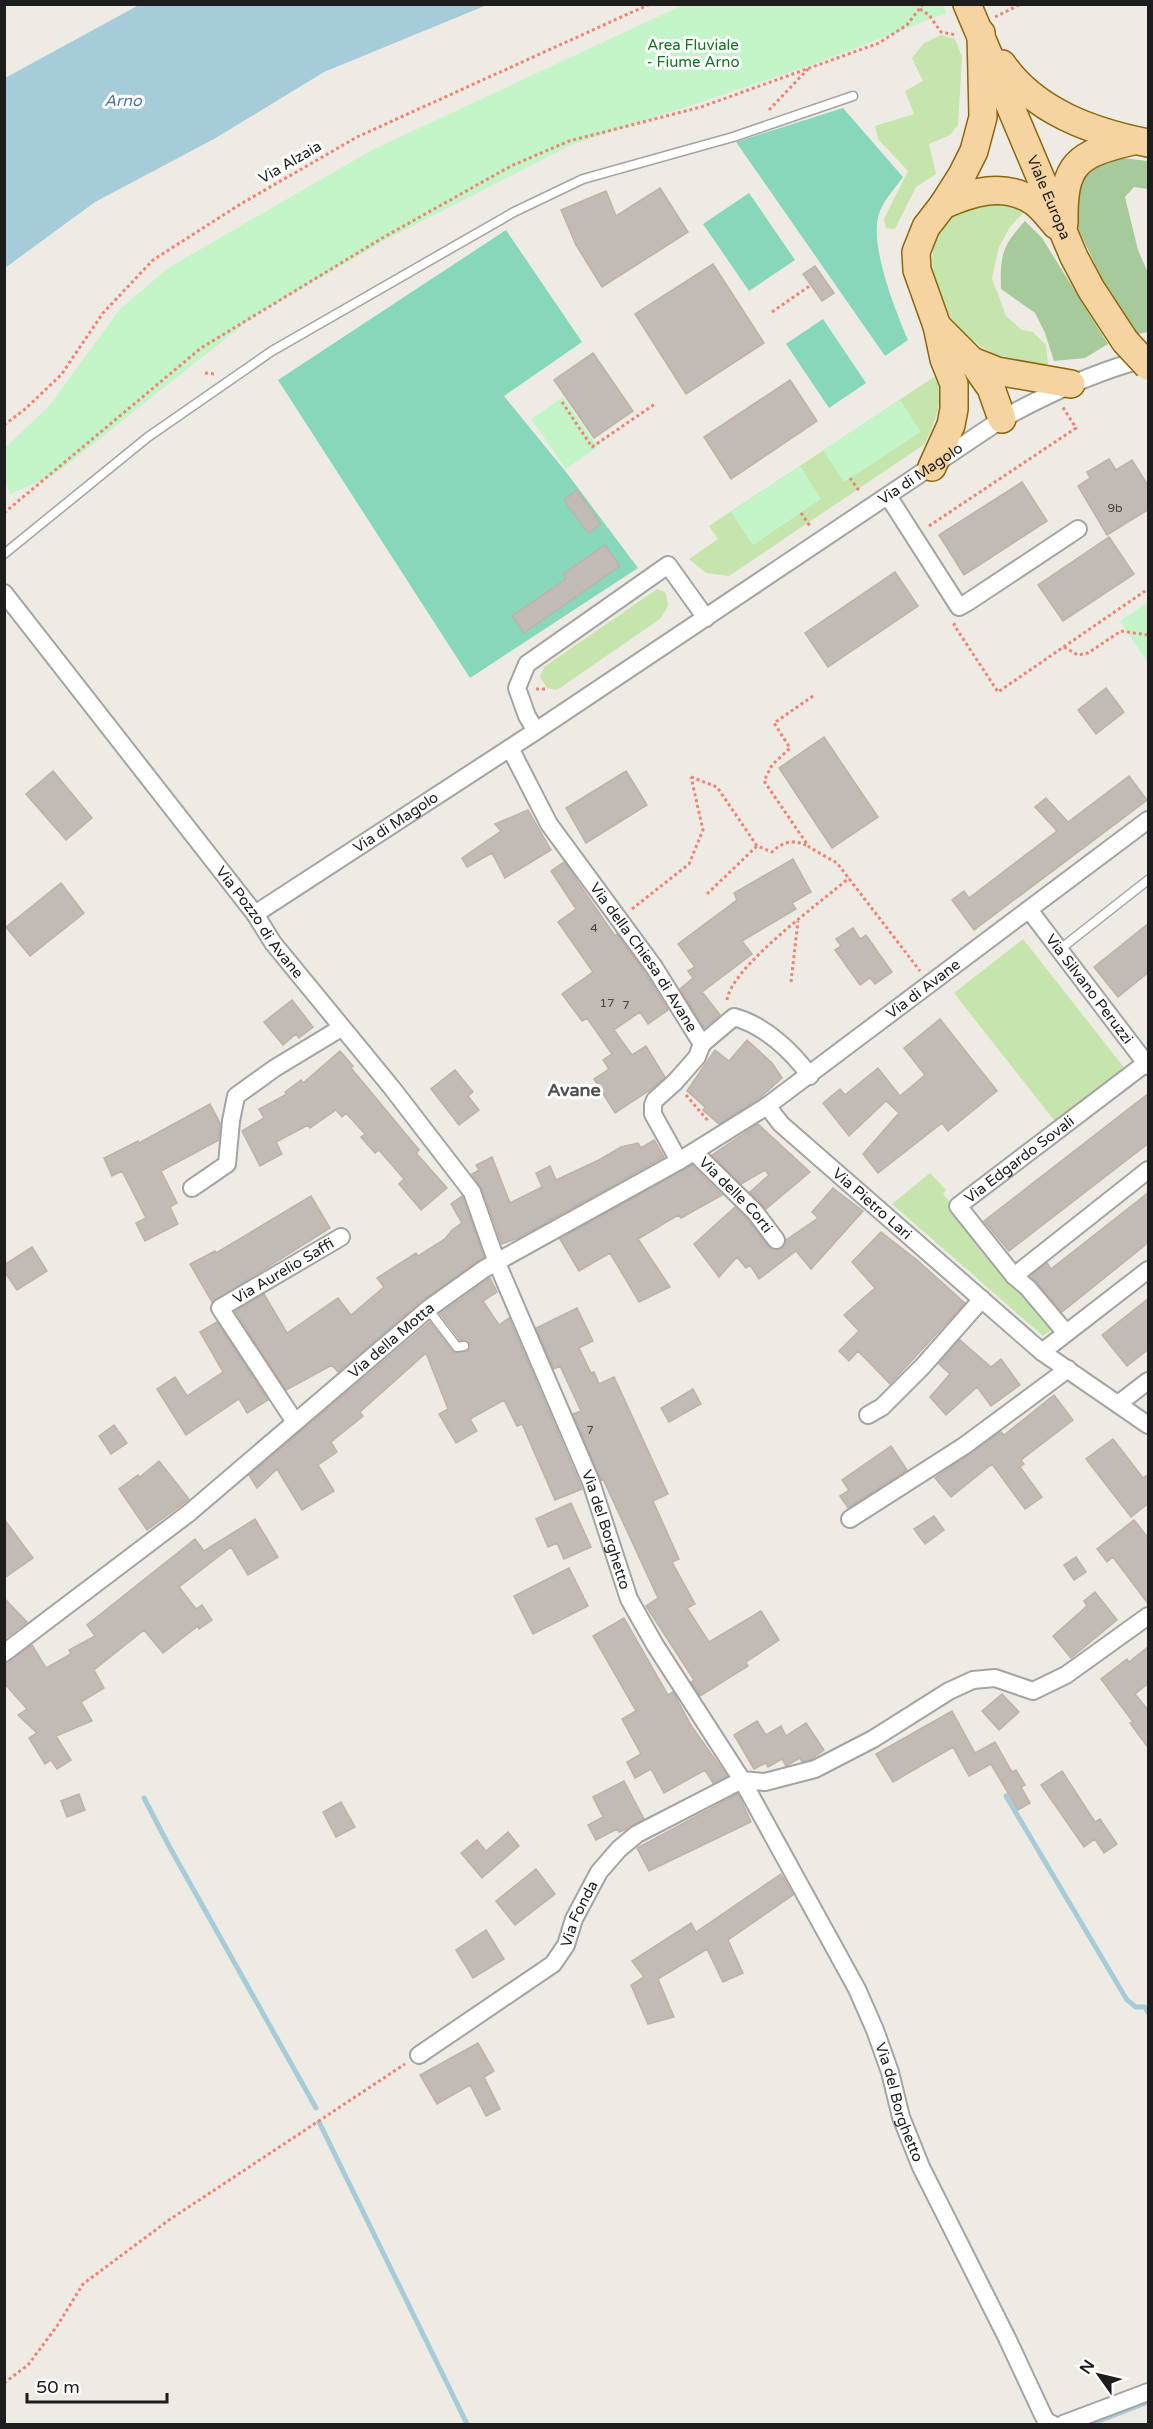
<svg xmlns="http://www.w3.org/2000/svg" width="1153" height="2429" font-family="'Varela Round',sans-serif">
<style>
.grass{fill:#c6e5ad}
.forest{fill:#a7ca9b}
.park{fill:#c3f5c9}
.pitch{fill:#87d8bb}
.water{fill:#a7ccd9}
.lines{fill:none;stroke-linecap:round;stroke-linejoin:round}
.stream{stroke:#a7ccd9;stroke-width:5}
.building{fill:#c2bab4;stroke:#beb2a7;stroke-width:1.5}
.lane-casing{stroke:#a4a4a4;stroke-width:11}
.street-casing{stroke:#a4a4a4;stroke-width:20}
.primary-casing{stroke:#8c660a;stroke-width:30}
.path{stroke:#f08473;stroke-width:3;stroke-dasharray:3 3;stroke-linecap:butt}
.lane{stroke:#fff;stroke-width:8}
.street{stroke:#fff;stroke-width:16}
.primary{stroke:#f5d4a1;stroke-width:27}
.primary-bridge-casing{stroke:#8c660a;stroke-width:30;stroke-linecap:butt}
.primary-bridge{stroke:#f5d4a1;stroke-width:27}
.labels{text-anchor:middle;stroke-width:6;stroke-linejoin:round;paint-order:stroke}
.number-label{font-size:12px;fill:#464443}
.park-label{font-size:15px;fill:#13741e;stroke:#fff}
.street-label{font-size:15px;fill:#1d1d1d;stroke:#fff}
.water-label{font-size:16px;font-style:italic;fill:#5078a6;stroke:#fff}
.quarter-label{font-size:18px;font-weight:bold;fill:#505050;stroke:#fff}
</style>
<rect width="100%" height="100%" fill="#eeebe4"/>
<path class="grass" d="M941,35L955,39L962,57L958,125L950,135L929,144L936,174L916,187L895,229L886,228L884,219L908,171L878,139L875,126L914,114L905,91L923,81L912,58L924,43Z
M1002,201L1024,212L1010,227L999,247L992,278L1006,316L1022,330L1033,332L1046,345L1048,364C1038,364 1025,366 1016,363C993,357 962,336 949,315C924,275 923,223 974,204C982,201 993,202 1002,201Z
M937,375C944,404 936,418 925,444L729,576L706,573L689,559L718,539L709,526Z
M657,589L666,593L668,606L660,619L557,690L547,688L540,677L544,667Z
M1023,939L1126,1070L1057,1124L954,993Z
M930,1173L946,1190L943,1194L1054,1328L1043,1336L892,1204Z"/>
<path class="forest" d="M1114,157L1148,161V189L1134,187L1125,197L1138,250L1148,273V332L1137,334L1104,283L1074,220L1075,189L1089,166Z
M1025,221L1042,238L1108,344L1085,358L1054,361L1045,333L1035,313L1001,289C1000,255 1002,246 1025,221Z"/>
<path class="park" d="M683,5L943,4L946,13L809,66L571,145L387,239L254,316L54,475L10,494L5,481V448L50,405L119,310L168,268L372,150Z
M563,397L598,447L566,469L531,419Z
M900,400L921,432L844,482L823,450Z
M800,466L821,499L753,545L731,512Z
M1148,602V663L1120,621Z"/>
<path class="pitch" d="M843,108L903,177C896,187 885,199 880,211C867,241 896,312 908,340L885,356L736,142Z
M749,193L795,260L749,291L703,224Z
M506,230L582,342L504,396L566,472L638,568L470,678L278,380Z
M823,319L866,383L829,408L786,344Z"/>
<path class="water" d="M139,5V4L487,5L324,72L214,139L95,202L5,268V78Z"/>
<g class="lines">
<path class="stream" d="M1006,1796L1127,2000L1136,2007H1145L1148,2013
M144,1798L169,1846L316,2108
M319,2122L467,2424
M1091,2424L1148,2402"/>
</g>
<path class="building" d="M660,188L688,232L602,287L576,245L561,210L606,191L616,216Z
M713,264L764,343L686,394L635,314Z
M815,266L834,293L822,301L803,274Z
M593,353L633,411L594,438L554,380Z
M790,380L817,421L731,479L704,437Z
M1109,459L1116,470L1132,460L1149,487V509L1107,535L1078,486L1090,478L1087,472Z
M1022,482L1047,521L964,575L939,535Z
M577,490L601,524L588,533L564,500Z
M1109,537L1134,574L1063,621L1038,585Z
M605,545L620,566L524,633L512,616L566,579L563,574Z
M895,572L918,606L828,667L805,633Z
M1106,688L1124,712L1096,734L1078,710Z
M824,737L878,817L832,848L779,768Z
M53,771L92,818L66,840L26,794Z
M626,771L647,805L586,843L566,808Z
M1129,776L1147,800L974,930L952,900L964,891L969,898L1057,831L1035,807L1046,798L1068,822Z
M528,810L551,850L505,878L492,853L467,867L462,858L501,831L495,824Z
M793,859L811,892L792,903L796,909L742,941L752,954L702,992L720,1015L704,1028L680,989L693,978L688,971L695,967L678,944L737,900L734,893Z
M564,862L615,936L617,934L645,973L668,1010L648,1024L640,1012L614,1030L632,1055L646,1046L665,1077L650,1090L615,1113L594,1079L609,1069L603,1060L612,1054L587,1018L582,1021L562,994L593,972L558,922L576,909L551,871Z
M61,883L84,913L30,956L6,927Z
M1149,923V972L1118,997L1094,967Z
M853,928L860,939L866,935L892,972L875,984L870,978L860,985L835,950L841,946L836,939Z
M292,1000L313,1027L299,1038L296,1034L283,1045L264,1022Z
M940,1019L997,1091L948,1131L942,1123L878,1173L863,1154L899,1113L886,1101L849,1136L823,1103L840,1089L845,1095L878,1068L900,1096L925,1075L904,1048Z
M747,1040L772,1063L782,1078L761,1097L719,1124L703,1110L705,1107L687,1091L715,1050L729,1061Z
M340,1051L353,1066L351,1068L419,1150L416,1153L447,1188L421,1210L399,1184L404,1179L379,1150L375,1153L361,1137L365,1134L346,1113L342,1117L336,1110L310,1128L308,1125L276,1142L282,1154L260,1166L242,1131L264,1118L259,1109L287,1094L285,1092L301,1080L303,1083Z
M455,1070L473,1092L468,1096L479,1110L459,1125L431,1089Z
M1149,1093V1143L1009,1251L984,1221Z
M210,1104L220,1123L219,1140L161,1171L177,1203L170,1207L178,1224L145,1241L136,1223L146,1218L122,1171L112,1176L104,1158L138,1141L139,1143Z
M758,1124L810,1172L766,1209L750,1192L769,1175L765,1170L741,1184L712,1155Z
M654,1140L664,1157L518,1238L502,1244L482,1189L472,1174L479,1170L476,1165L492,1157L510,1203L542,1187L536,1173L550,1166L556,1180L599,1160L621,1147L638,1143L641,1148Z
M692,1165L722,1195L681,1218L678,1215L638,1239L670,1287L639,1302L610,1253L579,1271L560,1239Z
M833,1188L863,1211L811,1269L796,1251L759,1279L750,1265L746,1268L737,1257L719,1277L694,1244L735,1207L747,1219L768,1246L778,1250L783,1248L786,1240L818,1218L812,1212Z
M1149,1192V1242L1062,1312L1031,1276L1047,1263L1051,1269Z
M311,1196L330,1228L212,1302L190,1264L215,1251L216,1253Z
M462,1196L484,1257L421,1301L338,1372L332,1365L286,1390L235,1311L264,1294L287,1333L338,1298L351,1315L384,1287L377,1278L416,1253L418,1256L445,1239L452,1230L462,1223L451,1204Z
M881,1232L917,1260L965,1303L890,1384L858,1351L849,1361L839,1351L859,1331L844,1315L875,1288L852,1262Z
M32,1247L47,1271L17,1290L4,1271V1265Z
M490,1278L497,1292L483,1301L499,1325L509,1318L582,1489L555,1500L522,1424L517,1426L504,1400L470,1419L477,1431L456,1443L439,1414L448,1409L426,1353L360,1412L363,1416L331,1442L337,1452L318,1465L334,1491L302,1510L277,1469L257,1488L249,1475L430,1322L454,1353L468,1351L469,1343L460,1340L440,1314Z
M1149,1298V1349L1127,1366L1102,1335Z
M577,1308L593,1341L579,1348L591,1373L594,1372L599,1384L614,1377L668,1494L653,1501L679,1559L672,1562L695,1604L687,1608L709,1642L761,1611L779,1640L746,1662L748,1666L700,1696L691,1682L694,1680L646,1606L658,1598L603,1479L601,1480L573,1414L581,1411L560,1366L554,1369L536,1328Z
M217,1322L268,1400L247,1413L239,1399L186,1435L157,1389L175,1377L187,1396L223,1372L200,1332Z
M960,1340L991,1367L1001,1359L1020,1385L991,1406L977,1387L946,1415L930,1397L950,1374L939,1364Z
M693,1389L701,1404L669,1422L661,1408Z
M1054,1395L1073,1420L1021,1460L1024,1464L1020,1467L1042,1497L1025,1509L992,1464L951,1497L935,1478L1001,1432L1004,1435Z
M114,1425L127,1443L111,1454L99,1436Z
M1113,1439L1143,1478L1149,1474V1503L1131,1517L1086,1459Z
M891,1446L907,1470L848,1508L840,1496L849,1490L842,1480Z
M159,1461L189,1499L147,1530L119,1489L138,1475L140,1477Z
M571,1503L591,1547L564,1559L557,1543L548,1547L536,1519Z
M934,1516L944,1530L925,1544L914,1529Z
M4,1519L33,1558L4,1578Z
M255,1519L278,1557L248,1575L231,1547L179,1587L196,1609L202,1605L212,1620L199,1629L198,1626L163,1653L144,1630L94,1670L104,1688L81,1702L92,1721L56,1736L71,1760L57,1769L51,1760L45,1764L29,1738L37,1733L18,1715L27,1709L4,1683V1663L32,1645L46,1668L71,1654L69,1650L95,1636L87,1625L195,1539L204,1551Z
M1134,1520L1149,1539V1605L1113,1557L1107,1562L1097,1549Z
M1076,1557L1086,1572L1074,1580L1064,1565Z
M569,1568L588,1606L533,1634L514,1596Z
M1095,1592L1117,1620L1071,1658L1053,1636L1087,1606L1084,1601Z
M4,1598L27,1622L4,1639Z
M624,1618L668,1695L673,1692L692,1727L727,1776L713,1783L705,1770L664,1793L651,1769L635,1778L627,1762L641,1754L622,1719L636,1711L593,1636Z
M1149,1646V1683L1135,1694L1149,1711V1749L1130,1723L1133,1722L1101,1679L1127,1659L1129,1662Z
M1002,1694L1019,1712L999,1730L982,1711Z
M952,1711L975,1753L995,1742L1012,1772L1016,1770L1025,1785L1021,1787L1030,1803L1018,1810L991,1764L969,1776L953,1747L893,1782L876,1754Z
M757,1721L766,1735L781,1726L786,1736L806,1723L824,1750L810,1760L802,1762L800,1758L786,1766L782,1759L768,1767L766,1763L754,1769L734,1735Z
M1062,1771L1095,1822L1100,1819L1117,1844L1104,1853L1095,1839L1084,1847L1041,1785Z
M624,1781L644,1819L627,1829L619,1832L617,1829L596,1840L588,1825L603,1817L593,1797Z
M79,1794L85,1810L67,1817L61,1801Z
M738,1794L751,1822L649,1871L637,1848Z
M341,1802L355,1827L336,1837L323,1812Z
M508,1832L519,1846L482,1878L461,1853L477,1840L486,1851Z
M536,1869L555,1894L515,1925L496,1901Z
M781,1874L793,1895L728,1940L743,1973L723,1982L707,1949L658,1979L674,2017L648,2024L631,1985L644,1977L632,1961L691,1923L696,1932Z
M486,1930L504,1959L473,1978L456,1950Z
M478,2043L494,2071L484,2077L500,2109L486,2116L470,2085L437,2104L420,2075Z"/>
<g class="lines">
<g class="lane-casing">
<path id="lane" d="M4,554L148,437L272,351L514,212L583,179L733,137L853,96
M1059,950L1148,880
M428,1309L457,1347L464,1346"/>
</g>
<g class="street-casing">
<g id="street">
<path d="M888,496L959,607L968,602L1078,529"/>
<path id="s1" d="M4,593L255,914L273,943L392,1088L472,1192L497,1263L591,1482L629,1599L655,1645L742,1780L857,1989L875,2030L890,2072L901,2117L921,2167L1007,2338L1042,2413L1046,2421L1052,2424"/>
<path d="M536,731L527,716L517,688L527,664L668,565L706,618"/>
<path id="s2" d="M510,748L549,824L654,967L702,1044L697,1057L675,1082L655,1100L653,1105V1114L679,1161"/>
<path id="s3" d="M1030,911L1148,1066"/>
<path id="s4" d="M255,914L536,731L1002,419C1049,393 1096,371 1148,358"/>
<path d="M702,1044L734,1017C764,1025 792,1051 810,1076"/>
<path id="s5" d="M767,1106L781,1124L1042,1352L1148,1425"/>
<path id="s6" d="M694,1152L755,1212L776,1240"/>
<path d="M192,1188L227,1164L231,1121L236,1096L275,1068L341,1028"/>
<path d="M1014,1276L1148,1170"/>
<path id="s7" d="M1066,1333L1028,1288L1014,1276L958,1206L1146,1063"/>
<path d="M1042,1352L1148,1270"/>
<path d="M1118,1404L1148,1381"/>
<path d="M868,1415L882,1407L923,1366L982,1299"/>
<path id="s8" d="M295,1422L220,1308L341,1237"/>
<path d="M850,1519L964,1446L1068,1369"/>
<path id="s9" d="M4,1653L189,1513L428,1309L484,1269L679,1161L767,1106L1148,820"/>
<path id="s10" d="M419,2055L553,1964L566,1945L574,1919L599,1872L619,1849L637,1834L742,1780L765,1782L815,1769L873,1739L949,1691L973,1680L995,1678L1033,1691L1066,1675L1148,1616"/>
<path d="M1063,2424L1148,2392"/>
</g>
</g>
<g class="primary-casing">
<g id="primary">
<path id="s11" d="M967,4L1074,257L1091,289L1125,341"/>
<path d="M1002,64C1035,112 1093,132 1148,143"/>
<path d="M943,205C972,192 1003,182 1033,201C1041,206 1049,217 1056,225"/>
<path d="M1064,223C1063,163 1077,154 1133,141"/>
<path d="M937,326L972,361L997,371L1071,384"/>
<path d="M972,361L991,388L1002,419"/>
<path d="M932,467L951,425L954,409V384L944,359L937,326L917,270L916,252L926,227L943,205L962,175L974,151L983,117L981,33"/>
</g>
</g>
<path class="path" d="M920,9L929,15L941,32L956,35
M995,17L1021,4
M769,110L808,69
M772,312L811,285
M205,373L215,374
M562,402L592,447L655,404
M4,425L24,410L61,375L103,313L153,260L239,205L357,137L650,4
M850,478L860,492
M4,513L201,348L384,237L511,166L569,141L701,107L879,43L907,25L923,4
M801,513L810,526
M929,526L1076,428L1062,406
M955,623L954,625L998,692L1148,589
M1064,647L1078,655L1088,653L1121,631L1148,635
M536,689H546
M813,696L774,723L790,748L772,765L764,781L809,847L837,863L920,971
M691,777L717,787L757,846L772,852C784,841 793,839 808,846
M707,894L757,846
M632,909L689,864L703,830L691,777
M791,982L798,921
M727,1000C732,966 820,903 849,878
M686,1095L709,1122
M4,2383L28,2365L57,2326L83,2284L169,2220L405,2064"/>
<use href="#lane" class="lane"/>
<use href="#street" class="street"/>
<use href="#primary" class="primary"/>
<g class="primary-bridge-casing">
<path id="primary-bridge" d="M1125,341L1148,366"/>
</g>
<use href="#primary-bridge" class="primary-bridge"/>
</g>
<g class="labels">
<g class="number-label">
<text x="1115" y="512">9b</text>
<text x="594" y="932">4</text>
<text x="607" y="1007">17</text>
<text x="626" y="1009">7</text>
<text x="590" y="1434">7</text>
</g>
<g class="park-label">
<text x="693" y="50">Area Fluviale<tspan x="693" dy="17">- Fiume Arno</tspan></text>
</g>
<g class="street-label">
<text transform="translate(290 162) rotate(-30)" y="5">Via Alzaia</text>
<text dy="5" stroke="none"><textPath href="#s11" startOffset="210">Viale Europa</textPath></text>
<text dy="5" stroke="none"><textPath href="#s4" startOffset="798">Via di Magolo</textPath></text>
<text dy="5" stroke="none"><textPath href="#s4" startOffset="168">Via di Magolo</textPath></text>
<text dy="5" stroke="none"><textPath href="#s1" startOffset="417">Via Pozzo di Avane</textPath></text>
<text dy="5" stroke="none"><textPath href="#s2" startOffset="249">Via della Chiesa di Avane</textPath></text>
<text dy="5" stroke="none"><textPath href="#s3" startOffset="98">Via Silvano Peruzzi</textPath></text>
<text dy="5" stroke="none"><textPath href="#s9" startOffset="1137">Via di Avane</textPath></text>
<text dy="5" stroke="none"><textPath href="#s7" startOffset="244">Via Edgardo Sovali</textPath></text>
<text dy="5" stroke="none"><textPath href="#s6" startOffset="60">Via delle Corti</textPath></text>
<text dy="5" stroke="none"><textPath href="#s5" startOffset="144">Via Pietro Lari</textPath></text>
<text dy="5" stroke="none"><textPath href="#s8" startOffset="210">Via Aurelio Saffi</textPath></text>
<text dy="5" stroke="none"><textPath href="#s9" startOffset="498">Via della Motta</textPath></text>
<text dy="5" stroke="none"><textPath href="#s1" startOffset="1124">Via del Borghetto</textPath></text>
<text dy="5" stroke="none"><textPath href="#s10" startOffset="219">Via Fonda</textPath></text>
<text dy="5" stroke="none"><textPath href="#s1" startOffset="1770">Via del Borghetto</textPath></text>
</g>
<g class="water-label">
<text x="123" y="106">Arno</text>
</g>
<g class="quarter-label">
<text x="574" y="1096">Avane</text>
</g>
</g>
<rect width="1153" height="2429" fill="none" stroke="#1d1d1d" stroke-width="12"/>
<g transform="translate(1099 2375) rotate(304)" stroke="#ffffff" stroke-width="4.5" paint-order="stroke">
<path d="M0-4.5L10 22L0 15L-10 22Z" fill="#1d1d1d"/>
<text y="-9" font-size="16" font-weight="bold" text-anchor="middle" fill="#1d1d1d">N</text>
</g>
<path d="M27 2393v9h140v-9" fill="none" stroke="#1d1d1d" stroke-width="3"/>
<text x="36" y="2393" font-size="18" fill="#1d1d1d" stroke="#ffffff" stroke-width="4.5" paint-order="stroke">50 m</text>
</svg>
